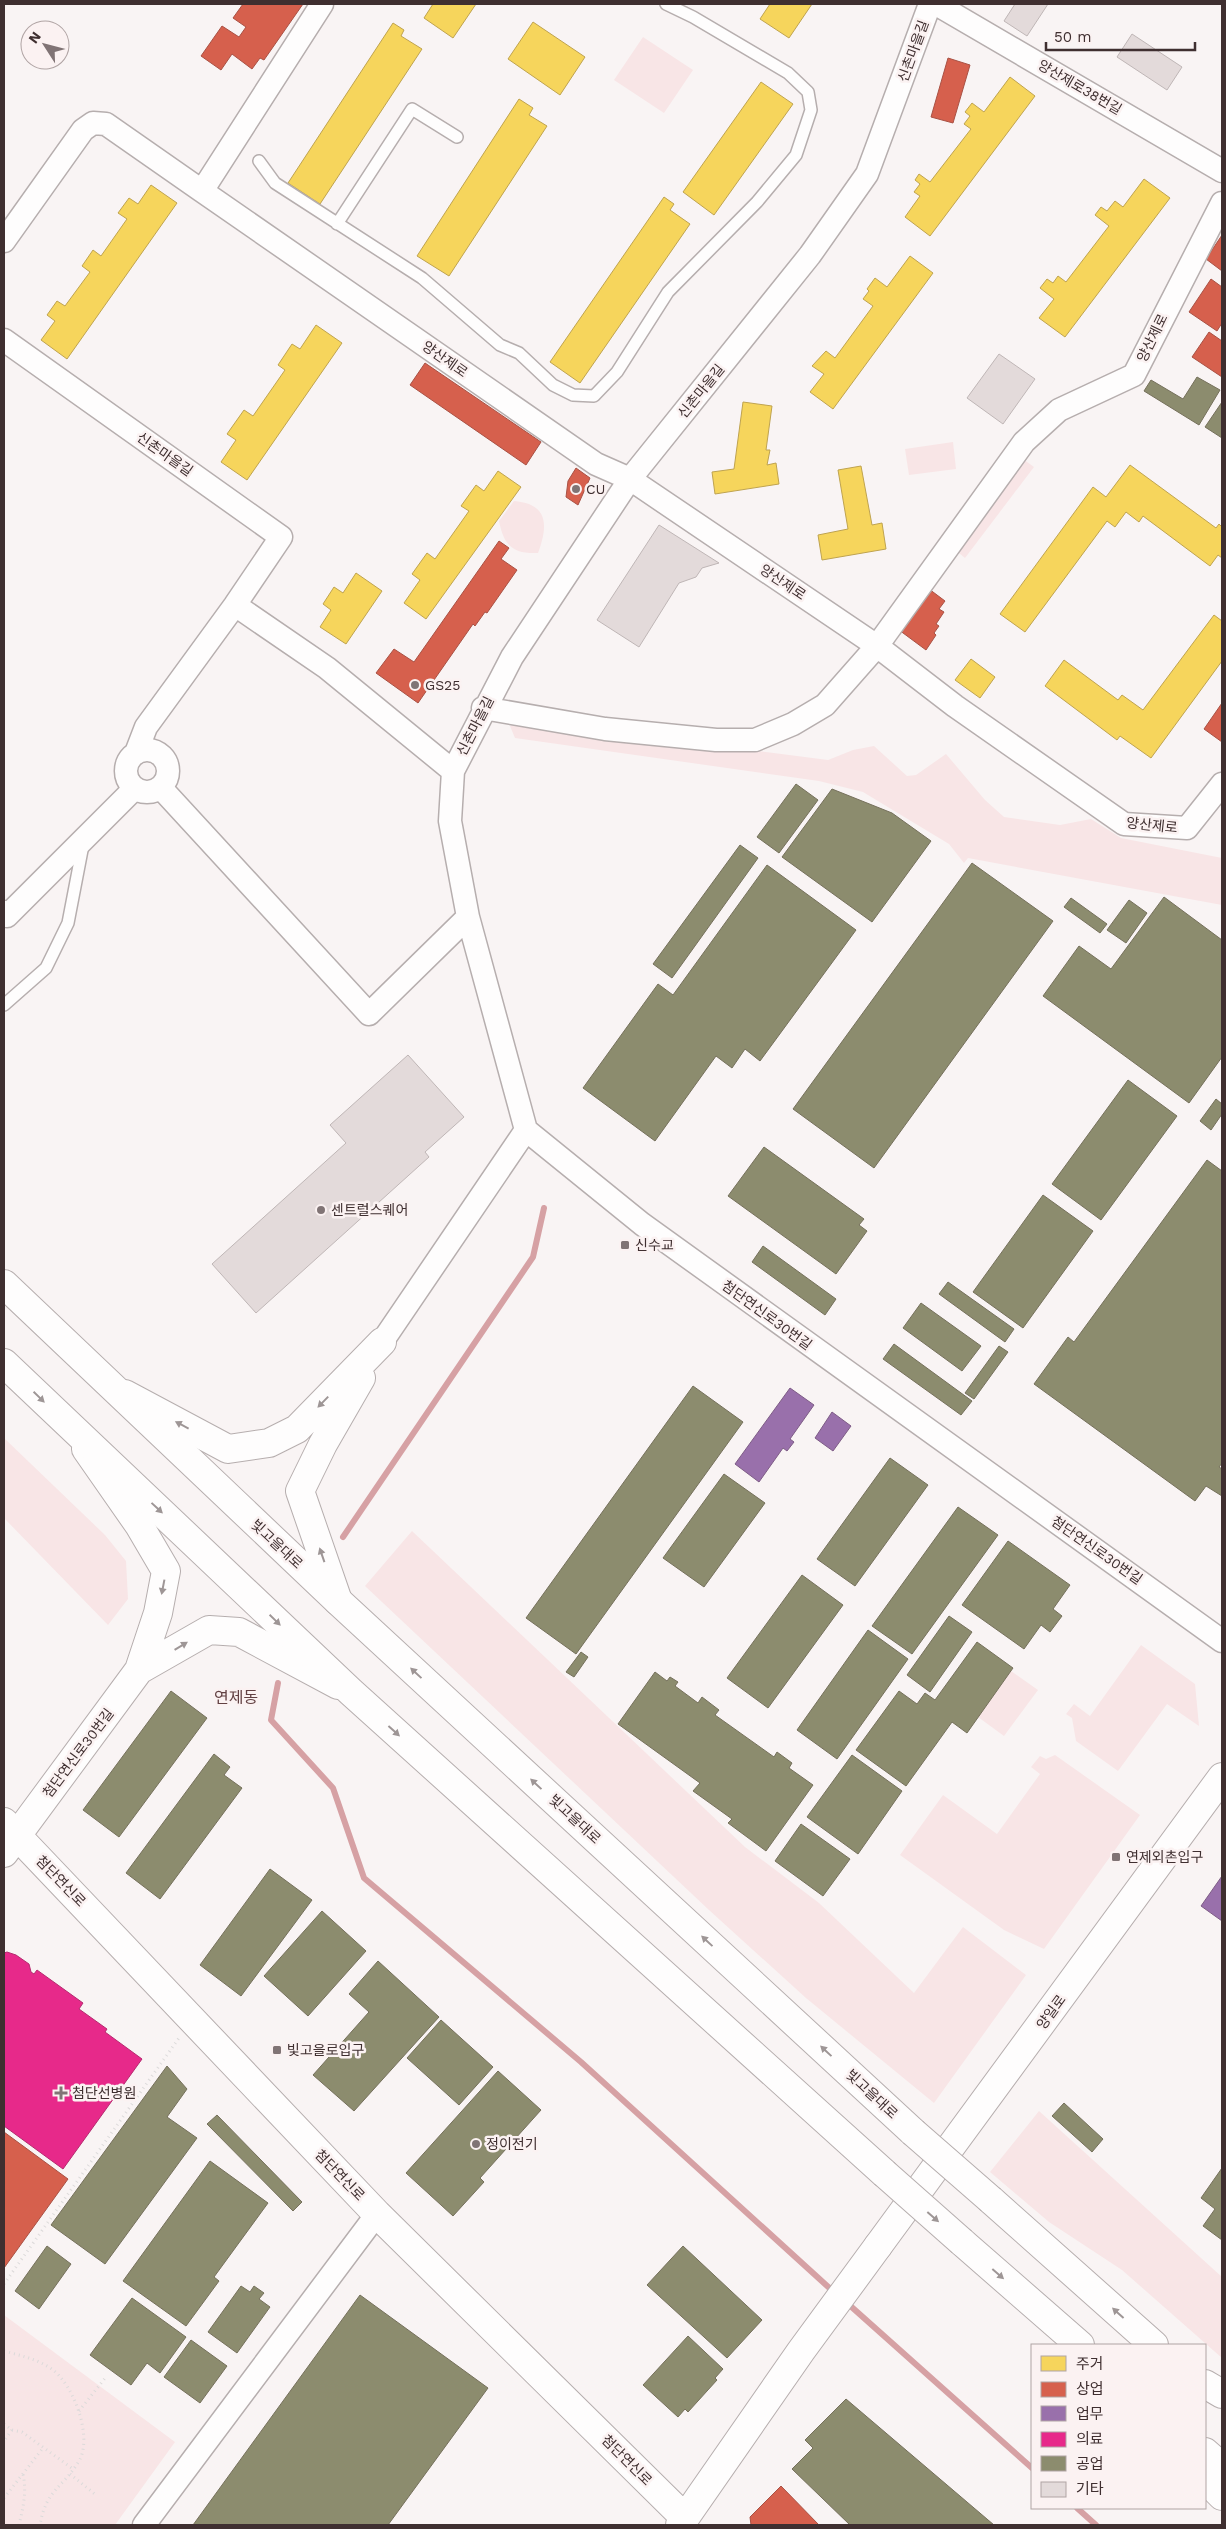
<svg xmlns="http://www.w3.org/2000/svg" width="1226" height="2529" font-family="'Work Sans','Noto Sans KR',sans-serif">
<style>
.green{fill:#f8e5e6}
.homes{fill:#f6d55c;stroke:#bfa34f}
.shops{fill:#d6604d;stroke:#a95144}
.offices{fill:#9970ab;stroke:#7e5c86}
.health{fill:#e7298a;stroke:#b52b6f}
.industry{fill:#8c8c6e;stroke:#75705b}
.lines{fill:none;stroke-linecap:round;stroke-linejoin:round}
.stream{stroke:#d6a1a4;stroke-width:6}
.building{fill:#e3dada;stroke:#bfb6b6}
.service-casing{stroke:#b6aeae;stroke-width:14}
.minor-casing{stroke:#b6aeae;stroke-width:25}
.tertiary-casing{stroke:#b6aeae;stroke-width:30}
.secondary-casing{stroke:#b6aeae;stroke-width:30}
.motorway-casing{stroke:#b6aeae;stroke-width:30}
.path{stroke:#dcdada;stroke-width:3;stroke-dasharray:1 4;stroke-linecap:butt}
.service{stroke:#fefdfd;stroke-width:11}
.minor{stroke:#fefdfd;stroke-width:22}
.tertiary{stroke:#fefdfd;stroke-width:28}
.secondary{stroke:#fefdfd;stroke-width:28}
.motorway{stroke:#fefdfd;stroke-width:28}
.secondary-bridge-casing{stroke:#b6aeae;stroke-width:30;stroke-linecap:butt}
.secondary-bridge{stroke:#fefdfd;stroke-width:28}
.oneway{fill:#9e9696}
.poi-dot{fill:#807475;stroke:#fbf2f2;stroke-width:2}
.labels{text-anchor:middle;stroke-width:5;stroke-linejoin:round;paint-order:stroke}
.street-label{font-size:14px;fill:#3f2f30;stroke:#fbf2f2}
.poi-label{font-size:14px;fill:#3f2f30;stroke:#fbf2f2;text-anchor:start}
.quarter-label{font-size:16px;fill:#624143;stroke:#fbf2f2}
</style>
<rect width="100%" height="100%" fill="#f9f4f4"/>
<path class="green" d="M643,37L693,70L664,113L614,80Z
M953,442L956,469L909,475L905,449Z
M1023,459L1034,467L965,558L954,549Z
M514,501C549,504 548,526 538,553C513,554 504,546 499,521Z
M521,720L828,760L853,750L874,746L907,776L916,775L946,754L985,800L1004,817L1060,825L1091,819L1121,838L1222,858V905L968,858L964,863L949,844L863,792L819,781L515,738L510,726Z
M4,1438L105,1535L126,1561L128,1599L108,1625L4,1518Z
M412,1531L745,1847L819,1903L914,1993L963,1927L1026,1975L934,2103L806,1998L709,1910L365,1586Z
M1141,1645L1195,1684L1199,1726L1167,1704L1118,1771L1076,1741L1072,1718L1066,1714L1074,1704L1090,1716Z
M1011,1671L1038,1690L1004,1736L978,1717Z
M1055,1755L1140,1815L1044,1949L1004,1930L900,1855L943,1795L997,1834L1040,1774L1031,1767L1040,1756L1046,1759Z
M1039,2111L1222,2277V2358L1122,2270L1049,2222L990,2172Z
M4,2315L175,2442L115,2525H4Z"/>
<path class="homes" d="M433,4H476L453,38L424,18Z
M770,4H812L789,38L760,19Z
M533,22L585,57L560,95L508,59Z
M393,23L404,30L401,36L422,49L320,204L288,183Z
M1010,77L1035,96L930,236L905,217L920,196L914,192L920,184L915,180L919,174L930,182L971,129L964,124L970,116L965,112L972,103L984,112Z
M761,82L793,104L714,215L683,192Z
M519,99L533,108L529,115L547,126L449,276L417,256Z
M1144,179L1170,198L1065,337L1039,318L1054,299L1040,288L1047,279L1053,283L1058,276L1066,282L1109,226L1095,215L1101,207L1107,211L1115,201L1123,207Z
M151,185L177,203L67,359L41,340L55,321L47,315L57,301L65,306L90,272L82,266L93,250L101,256L127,219L118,213L129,198L138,204Z
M664,197L674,204L670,210L690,224L580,383L550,362Z
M910,256L933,273L833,409L810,392L824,374L812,366L826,351L835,358L873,306L863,299L869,291L867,289L875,278L887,287Z
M316,325L342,343L247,480L221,462L236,440L227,434L244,410L253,416L285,370L278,365L292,344L300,349Z
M743,402L772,406L766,450H770L767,465L776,463L779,484L715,494L712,472L734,469Z
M1130,465L1216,528L1219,524L1222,527V558L1218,555L1210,566L1143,516L1139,522L1126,512L1115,527L1107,521L1025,632L1000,614L1093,487L1106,497Z
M861,466L872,525L882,523L886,549L822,560L818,535L848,529L838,470Z
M498,471L521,487L426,619L404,603L420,580L412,574L427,553L435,559L469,511L461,506L476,485L484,491Z
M356,573L382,591L346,644L320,627L331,610L323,604L334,587L343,593Z
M1214,615L1222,621V661L1151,758L1120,736L1117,740L1045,686L1064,660L1118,700L1122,695L1143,710Z
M971,659L995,677L980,698L955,680Z"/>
<path class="shops" d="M243,4H303L264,60L260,58L252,69L232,54L221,70L201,56L222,26L239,37L246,27L233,18Z
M948,58L970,65L953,123L931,117Z
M1222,235V271L1206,259Z
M1211,279L1222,287V323L1217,331L1189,312Z
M1209,332L1222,341V377L1192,357Z
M425,363L541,442L526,465L410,385Z
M576,468L590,478L578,505L566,497L568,481Z
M499,541L509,548L501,559L517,570L487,613L485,612L475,626L473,624L418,703L376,673L394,649L414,662Z
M929,589L945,601L939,609L944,612L936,624L939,626L934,633L936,635L926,650L899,630Z
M1222,703V742L1204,729Z
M4,2132L68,2179L4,2268Z
M781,2486L819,2525H751L750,2517Z"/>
<path class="offices" d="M790,1388L814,1405L790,1439L794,1442L787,1451L783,1448L759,1482L735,1464Z
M832,1412L851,1426L833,1451L815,1438Z
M1222,1876V1921L1201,1906Z"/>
<path class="health" d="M7,1952L16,1955L29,1964L31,1972L34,1974L37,1970L83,2003L79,2009L107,2029L105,2032L142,2059L63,2169L4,2126V1953Z"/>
<path class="industry" d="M1197,377L1220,390L1199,425L1144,391L1151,380L1183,399Z
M1222,402V438L1205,427Z
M796,784L818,800L779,853L757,837Z
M832,789L892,813L931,841L872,922L782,857Z
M740,845L758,858L672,978L653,964Z
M972,863L1053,921L874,1168L793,1109Z
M767,865L856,930L760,1061L745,1049L732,1068L716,1056L655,1141L583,1088L658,984L673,995Z
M1164,897L1222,940V1057L1189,1103L1043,996L1079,946L1111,969Z
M1071,898L1107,924L1100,933L1064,907Z
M1129,900L1147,913L1126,943L1107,930Z
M1128,1080L1177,1116L1101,1220L1052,1184Z
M1216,1099L1222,1104V1114L1211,1130L1200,1121Z
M764,1147L864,1219L859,1225L867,1231L836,1274L728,1196Z
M1207,1160L1222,1171V1463L1219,1467L1222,1469V1496L1206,1486L1195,1501L1034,1384L1068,1337L1074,1342Z
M1043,1195L1093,1231L1023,1328L973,1292Z
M763,1246L836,1299L825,1315L752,1262Z
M948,1282L1014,1329L1005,1342L939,1294Z
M921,1303L981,1346L962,1371L903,1328Z
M894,1344L972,1401L961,1415L883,1359Z
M999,1346L1008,1352L974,1399L965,1393Z
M693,1386L743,1422L576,1654L526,1618Z
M890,1458L928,1485L855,1586L817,1559Z
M724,1474L765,1503L704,1587L663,1558Z
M958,1507L998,1535L912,1654L872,1626Z
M1008,1541L1070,1585L1053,1609L1062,1616L1050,1632L1041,1625L1024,1649L962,1605Z
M802,1575L843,1605L768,1708L727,1678Z
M949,1616L972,1632L930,1692L907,1675Z
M868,1630L908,1659L837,1759L797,1730Z
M977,1642L1013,1668L967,1733L952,1722L906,1786L856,1750L899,1691L917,1704L925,1693L935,1700Z
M581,1652L588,1657L574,1677L566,1672Z
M655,1672L667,1681L670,1677L678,1682L675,1686L698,1703L702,1697L719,1710L715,1715L774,1757L777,1752L792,1763L789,1768L813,1785L766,1851L728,1823L732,1819L693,1791L700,1783L618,1724Z
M171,1691L207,1718L119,1837L83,1810Z
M214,1754L230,1767L224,1775L242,1788L160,1899L126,1873Z
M852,1755L902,1791L858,1854L807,1817Z
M801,1824L850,1859L823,1896L775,1861Z
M270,1869L312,1900L241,1996L200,1965Z
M322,1911L366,1951L308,2016L264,1976Z
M378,1961L439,2017L354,2111L313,2075L369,2012L349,1994Z
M441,2020L493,2067L459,2105L407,2058Z
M167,2066L187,2089L167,2117L197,2138L105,2264L51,2225Z
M498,2071L541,2110L480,2178L484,2182L453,2216L406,2173Z
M1064,2103L1103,2139L1092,2152L1052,2116Z
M217,2115L302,2202L293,2211L207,2124Z
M210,2161L268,2203L214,2277L219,2281L186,2326L123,2281Z
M1222,2168V2240L1203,2226L1215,2209L1201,2198Z
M47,2246L71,2264L39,2309L15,2291Z
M683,2246L762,2320L727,2358L647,2285Z
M241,2286L250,2292L254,2286L264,2293L259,2299L270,2307L237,2353L208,2332Z
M360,2295L488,2388L388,2525H193Z
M132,2298L186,2337L160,2373L147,2363L131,2385L90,2355Z
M688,2336L723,2369L715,2378L717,2380L688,2412L685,2409L678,2417L643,2385Z
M191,2340L227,2366L200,2403L164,2377Z
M846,2399L994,2525H850L792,2469L813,2448L805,2440Z"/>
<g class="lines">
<path class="stream" d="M343,1537L533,1257L544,1208
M278,1683L271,1720L333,1788L364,1878L581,2062L836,2294
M846,2302L1032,2468
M1077,2508L1096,2525"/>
</g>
<path class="building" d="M1015,4H1048L1027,36L1004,21Z
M1132,34L1182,67L1167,90L1117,57Z
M999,354L1035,379L1003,424L967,398Z
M659,525L719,563L702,568L696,577L679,583L639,647L597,620Z
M408,1055L464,1117L425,1152L429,1157L256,1313L212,1264L346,1143L330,1125Z"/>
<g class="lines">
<g class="service-casing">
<path id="service" d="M259,161L275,183L422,278L500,345L519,353L553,385L573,395L594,396L617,372L668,292L757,202L796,155L811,110L808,92L788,73L693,17L666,4
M337,224L412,109L457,137
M4,1005L46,968L68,923L83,845"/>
</g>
<g class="minor-casing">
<path id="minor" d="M322,4L202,191L596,464L630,479L877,646L955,706L1124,824L1187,828L1222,784
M936,4L1222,171
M4,241L83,130L93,123L106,124L202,191
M4,340L281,537L235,605L146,727L136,753
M235,605L327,668L453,771
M483,708L605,729L716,740H755L793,724L825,705L877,646L1024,442L1059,410L1134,375L1222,203
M126 771a21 21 0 1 1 42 0a21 21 0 1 1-42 0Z
M161,788L369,1014L468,917
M4,912L7,916L135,788
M526,1130L468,917L450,821L453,771L512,657L630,479L810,255L867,174L930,4
M382,1342L526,1130L642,1224L1222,1641
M144,2525L377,2214"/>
</g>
<g class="tertiary-casing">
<path id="tertiary" d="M125,1394L228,1449L269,1443L297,1429L382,1342
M338,1601L300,1491L323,1444L361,1378
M139,1670L209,1630L239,1632L338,1685
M4,1822L377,2214L685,2518
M4,1853L139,1670L158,1613L166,1571L139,1525L86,1449
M680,2525L801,2351L878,2246"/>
</g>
<g class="secondary-casing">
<path id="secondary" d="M4,1284L338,1601L913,2132
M4,1363L351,1692L884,2173
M991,2200L1154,2345
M962,2242L1080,2345
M878,2246L1222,1777
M1205,2452L1222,2467"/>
</g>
<g class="motorway-casing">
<path id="motorway" d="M1205,2384L1222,2394
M1205,2479L1222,2496"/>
</g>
<path class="path" d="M4,2284L179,2038
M4,2351C22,2356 38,2359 53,2370C74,2386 93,2437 79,2461C63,2488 46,2489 40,2525
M79,2411L106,2377
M4,2424L12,2430L4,2441
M12,2430L22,2432L73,2469
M70,2474L96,2495
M4,2498L43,2448
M19,2525C23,2508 27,2492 23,2474"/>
<use href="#service" class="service"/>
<use href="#minor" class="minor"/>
<use href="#tertiary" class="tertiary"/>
<use href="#secondary" class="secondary"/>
<use href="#motorway" class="motorway"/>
<g class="secondary-bridge-casing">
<path id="secondary-bridge" d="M913,2132L991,2200
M884,2173L962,2242"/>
</g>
<use href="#secondary-bridge" class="secondary-bridge"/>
</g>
<defs><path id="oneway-solid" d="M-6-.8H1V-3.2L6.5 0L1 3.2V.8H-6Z" transform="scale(1.25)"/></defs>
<g class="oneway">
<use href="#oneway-solid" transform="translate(39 1397) rotate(44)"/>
<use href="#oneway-solid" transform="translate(323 1402) rotate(134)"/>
<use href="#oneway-solid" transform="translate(182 1425) rotate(-152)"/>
<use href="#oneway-solid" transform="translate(157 1508) rotate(43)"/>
<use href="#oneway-solid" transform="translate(322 1555) rotate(-109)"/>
<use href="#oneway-solid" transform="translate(163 1587) rotate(101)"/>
<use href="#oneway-solid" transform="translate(275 1620) rotate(44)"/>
<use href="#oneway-solid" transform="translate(181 1646) rotate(-31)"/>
<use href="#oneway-solid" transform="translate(416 1673) rotate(-137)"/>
<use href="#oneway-solid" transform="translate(394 1731) rotate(42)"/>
<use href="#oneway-solid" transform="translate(536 1784) rotate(-137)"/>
<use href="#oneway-solid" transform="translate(707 1941) rotate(-137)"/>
<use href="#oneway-solid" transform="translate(826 2051) rotate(-137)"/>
<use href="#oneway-solid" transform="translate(933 2217) rotate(41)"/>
<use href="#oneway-solid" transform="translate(998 2274) rotate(41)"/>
<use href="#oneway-solid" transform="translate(1118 2313) rotate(-138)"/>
</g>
<g class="poi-dot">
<circle cx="576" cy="489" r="5"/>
<circle cx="415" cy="685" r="5"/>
<circle cx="321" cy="1210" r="5"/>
<rect x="620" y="1240" width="10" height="10" rx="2.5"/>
<rect x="1111" y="1852" width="10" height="10" rx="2.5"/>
<rect x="272" y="2045" width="10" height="10" rx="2.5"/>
<path d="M58.5 2085.5h5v5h5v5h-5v5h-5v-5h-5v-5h5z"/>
<circle cx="476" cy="2144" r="5"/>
</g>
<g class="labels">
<g class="street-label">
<text transform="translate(913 51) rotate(-70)" y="5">신촌마을길</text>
<text transform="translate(1080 87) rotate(30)" y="5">양산제로38번길</text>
<text transform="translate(1152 338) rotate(-64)" y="5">양산제로</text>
<text transform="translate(445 359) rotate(35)" y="5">양산제로</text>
<text transform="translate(701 391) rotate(-51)" y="5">신촌마을길</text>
<text transform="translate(165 454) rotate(35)" y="5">신촌마을길</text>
<text transform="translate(783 582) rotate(34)" y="5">양산제로</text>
<text transform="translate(475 726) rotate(-63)" y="5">신촌마을길</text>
<text transform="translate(1152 825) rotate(6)" y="5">양산제로</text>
<text transform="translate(767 1315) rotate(36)" y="5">첨단연신로30번길</text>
<text transform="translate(277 1544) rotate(43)" y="5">빛고을대로</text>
<text transform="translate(1097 1550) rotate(35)" y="5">첨단연신로30번길</text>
<text transform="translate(78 1753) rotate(-53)" y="5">첨단연신로30번길</text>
<text transform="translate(575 1819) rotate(43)" y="5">빛고을대로</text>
<text transform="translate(61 1881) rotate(46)" y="5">첨단연신로</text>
<text transform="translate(1051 2012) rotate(-54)" y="5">양일로</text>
<text transform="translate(872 2094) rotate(43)" y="5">빛고을대로</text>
<text transform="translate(340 2175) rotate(46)" y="5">첨단연신로</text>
<text transform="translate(627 2460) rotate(45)" y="5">첨단연신로</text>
</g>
<g class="poi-label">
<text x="586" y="494">CU</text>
<text x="425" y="690">GS25</text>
<text x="331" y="1215">센트럴스퀘어</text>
<text x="635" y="1250">신수교</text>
<text x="1126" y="1862">연제외촌입구</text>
<text x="287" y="2055">빛고을로입구</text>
<text x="72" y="2098">첨단선병원</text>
<text x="486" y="2149">정이전기</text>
</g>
<g class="quarter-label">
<text x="236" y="1703">연제동</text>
</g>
</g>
<rect width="1226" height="2529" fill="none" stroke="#3f2f30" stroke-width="10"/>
<rect x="1031" y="2344" width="175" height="165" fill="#fbf2f2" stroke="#b0a4a4"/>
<rect x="1041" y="2356" width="25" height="15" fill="#f6d55c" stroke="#b0a4a4"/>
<text x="1076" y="2369" font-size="15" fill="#3f2f30">주거</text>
<rect x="1041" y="2382" width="25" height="15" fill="#d6604d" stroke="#b0a4a4"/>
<text x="1076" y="2394" font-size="15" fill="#3f2f30">상업</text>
<rect x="1041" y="2406" width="25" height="15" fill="#9970ab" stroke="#b0a4a4"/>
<text x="1076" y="2419" font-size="15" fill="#3f2f30">업무</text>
<rect x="1041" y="2432" width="25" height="15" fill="#e7298a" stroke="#b0a4a4"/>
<text x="1076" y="2444" font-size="15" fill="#3f2f30">의료</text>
<rect x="1041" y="2456" width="25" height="15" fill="#8c8c6e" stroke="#b0a4a4"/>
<text x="1076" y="2469" font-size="15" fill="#3f2f30">공업</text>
<rect x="1041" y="2482" width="25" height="15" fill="#e3dada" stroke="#b0a4a4"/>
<text x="1076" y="2494" font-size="15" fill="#3f2f30">기타</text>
<g transform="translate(45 45) rotate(306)"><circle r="24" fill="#fbf2f2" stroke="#b0a4a4"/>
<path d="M0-4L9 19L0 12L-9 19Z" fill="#807475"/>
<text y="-8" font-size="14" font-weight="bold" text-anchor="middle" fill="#3f2f30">N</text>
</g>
<path d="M1046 42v8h149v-8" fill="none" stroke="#3f2f30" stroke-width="2.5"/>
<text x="1054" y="42" font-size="15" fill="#3f2f30" stroke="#fbf2f2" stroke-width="4" paint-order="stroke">50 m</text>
</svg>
